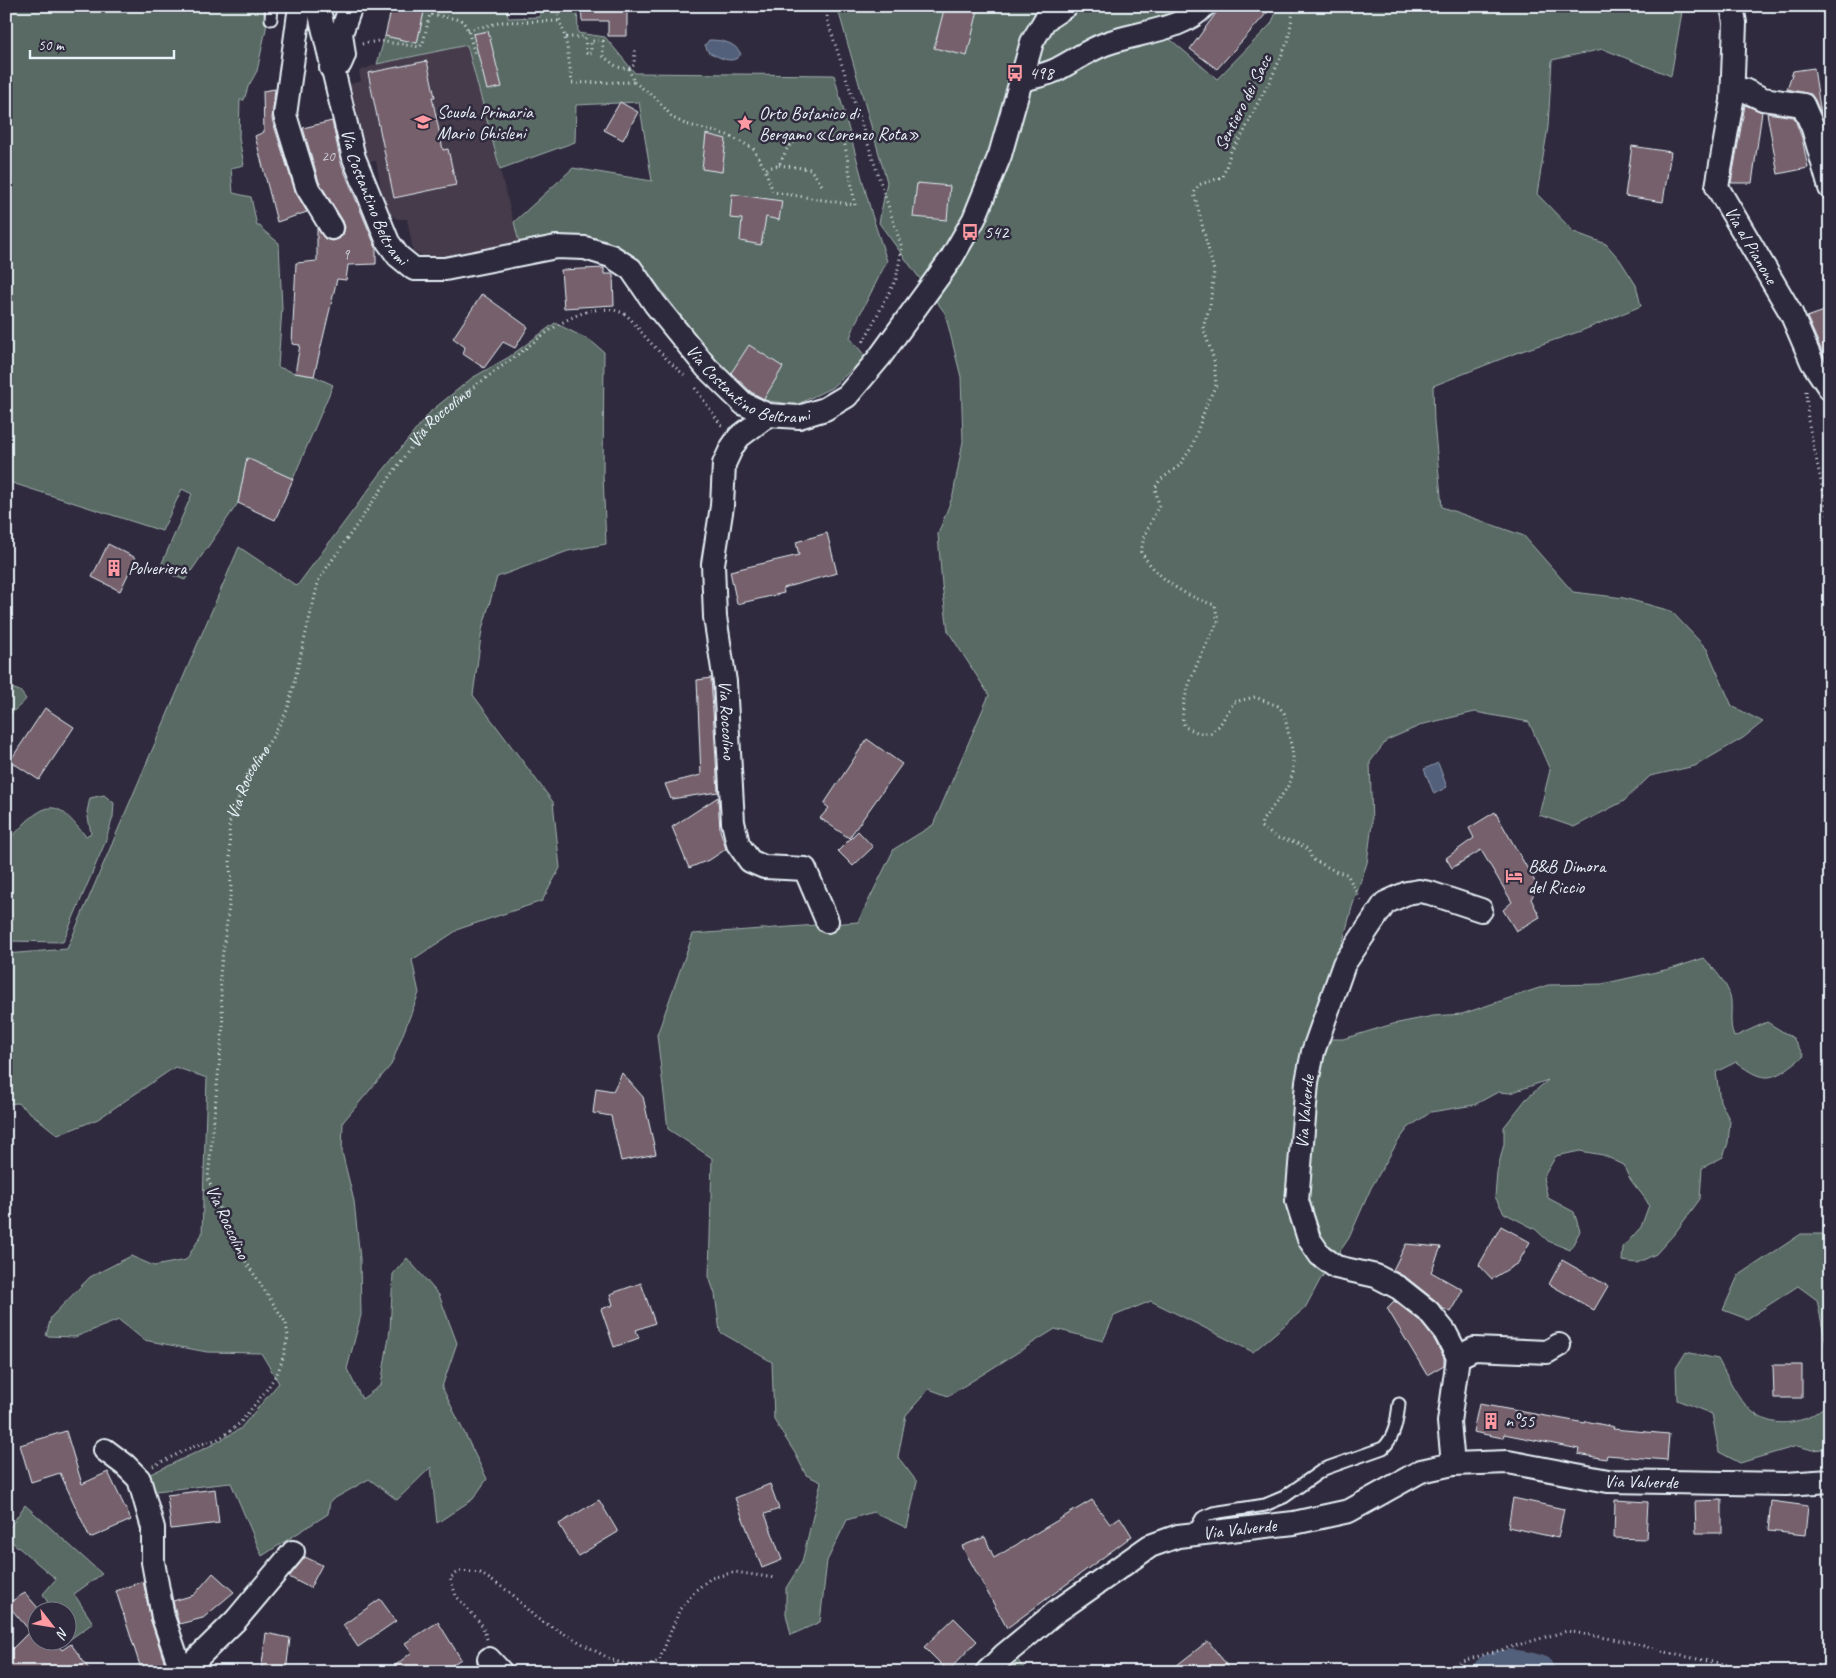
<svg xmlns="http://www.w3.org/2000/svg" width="1836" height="1678" font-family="Caveat,sans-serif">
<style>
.built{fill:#443a4b}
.green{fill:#596b63;stroke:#a0aeae}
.water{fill:#53607c;stroke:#8f9aae}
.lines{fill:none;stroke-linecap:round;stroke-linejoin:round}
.river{stroke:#53607c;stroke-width:35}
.building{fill:#75616c;stroke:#e8f1f8}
.service-casing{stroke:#e8f1f8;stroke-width:15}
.minor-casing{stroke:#e8f1f8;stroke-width:26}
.path{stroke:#e8f1f8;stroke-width:3;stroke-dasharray:1 4;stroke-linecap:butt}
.service{stroke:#2f2a3d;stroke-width:11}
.minor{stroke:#2f2a3d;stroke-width:22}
.labels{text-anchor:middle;stroke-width:5;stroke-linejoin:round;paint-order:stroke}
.number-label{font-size:15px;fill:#cbcdd5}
.poi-label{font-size:18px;fill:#e8f1f8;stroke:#2f2a3d;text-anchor:start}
.street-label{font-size:18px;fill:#e8f1f8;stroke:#2f2a3d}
</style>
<rect width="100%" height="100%" fill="#2f2a3d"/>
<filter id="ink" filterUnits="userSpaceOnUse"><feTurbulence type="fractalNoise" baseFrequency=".02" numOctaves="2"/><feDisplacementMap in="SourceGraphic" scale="10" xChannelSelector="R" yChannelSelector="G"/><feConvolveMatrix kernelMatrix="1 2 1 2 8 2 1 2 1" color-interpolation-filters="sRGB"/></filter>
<g filter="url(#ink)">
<path class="built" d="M467,45L520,246L426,258L413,251L407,219H397L385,210L376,161H367L350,84L361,81L359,71L377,64Z"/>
<path class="green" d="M6,6H262L267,24L257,71L248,87L244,100H240L239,138L244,165L231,168L233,193L251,197L257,226H260L264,231L279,243L282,308L278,367L295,373L314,376L333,385L293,479L247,459L238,503L185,580L159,570L192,494L182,489L162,531L6,481Z
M399,6H507L508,18L540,17V6H577L578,33L605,37L635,73L834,75L872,215L887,261L856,322L850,338L866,357L831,388L796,405L763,400L728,378L639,260L619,246L597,238L561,237L520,246L514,222L573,168L652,181L639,102L576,105L575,142L500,169L467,45L377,64L385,36L417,43L424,12Z
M837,6H1184L1164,34L1217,79L1271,24L1279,6H1683L1671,76L1603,49L1552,60L1548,127L1537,194L1574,232L1606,244L1620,260L1636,285L1641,306L1581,331L1516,353L1433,386L1434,422L1442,507L1524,536L1573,592L1624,598L1671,611L1707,649L1732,706L1763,722L1743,738L1695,766L1650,776L1624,801L1574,827L1539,815L1550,770L1529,722L1475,712L1424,724L1387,740L1370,762L1372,824L1367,863L1352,907L1339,957L1327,1039H1343L1393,1024L1433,1016L1462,1014L1548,985L1602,984L1674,968L1704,958C1714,969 1730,986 1731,1001C1732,1016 1729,1022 1734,1037L1767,1022L1793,1038L1804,1056C1775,1078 1768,1087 1736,1062L1716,1072L1720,1101L1730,1121L1728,1143L1723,1157L1702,1168L1700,1199L1675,1233L1656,1254L1637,1263L1622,1261L1623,1247L1641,1227L1649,1205C1641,1190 1628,1182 1624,1165L1603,1155L1580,1151L1556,1156L1543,1178L1548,1198L1574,1212L1580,1231L1570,1250L1548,1241L1535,1229L1504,1213L1495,1197L1497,1172L1504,1144V1127L1526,1099L1548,1080L1510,1093L1498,1092L1474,1105L1431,1112L1408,1128L1397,1143L1371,1188L1349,1238L1320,1280L1305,1308L1253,1352L1151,1301L1114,1316L1103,1341L1055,1329L948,1396L929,1389L906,1415L898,1457L917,1482L907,1528L873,1512L847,1520L827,1561L820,1622L791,1635L786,1614V1588L802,1562L821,1482L806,1475L795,1453L774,1420L772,1362L720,1332L715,1294L709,1277L712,1158L668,1129L657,1035L693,934L858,922L894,849L933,825L989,695L948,631L942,585L938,534L953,495L963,441L961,377L945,313L879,223L887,182Z
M555,323L591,341L604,352L603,475L606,544L568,551L497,577L482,630L473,695L553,802L560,868L542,901L459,929L412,960L419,993L391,1065L343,1122L342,1152L354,1201L360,1259L361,1315L347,1369L362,1399L381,1385L390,1330L393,1274L407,1258L439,1295L457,1343L442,1387L487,1479L473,1499L437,1523L431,1467L397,1500L369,1479L330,1501L328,1514L262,1556L231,1483L156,1491L146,1476L212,1445L240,1429L279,1383L261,1353L207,1352L144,1340L119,1320L75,1337L46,1336L51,1317L90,1277L131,1256L154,1266L186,1260L202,1234L207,1078L175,1067L98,1119L58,1135L18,1103L6,1104V954L67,949L239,547L297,586L381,473L431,411L472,378L509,357Z
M6,686L20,691L26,699C20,707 10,712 6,721Z
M104,795L114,803L113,817L104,845L63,942L6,941V838C15,836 18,830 24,824C56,793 63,812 86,836L91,833L87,812L90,798Z
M1801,1234H1830V1364L1817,1300L1798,1286L1747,1319L1723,1310L1738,1276Z
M1686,1352L1718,1359C1738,1396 1753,1435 1804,1419C1812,1417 1820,1409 1827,1405L1830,1396V1448L1813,1450L1797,1446L1740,1463L1719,1452L1712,1414L1677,1400L1676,1368Z
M25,1505L102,1574L74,1594L93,1623L69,1640L68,1638V1610H52L43,1594L56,1579L6,1537V1533Z
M1016,1658L1027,1672H1003Z"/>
<path class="water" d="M709,40C721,40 735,42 741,54C733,66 719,57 708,52L705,45Z
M1438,763L1447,787L1434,794L1424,769Z"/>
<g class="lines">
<path class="river" d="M1490,1672C1505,1664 1521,1667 1537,1672"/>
</g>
<path class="building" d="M392,6L424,12L417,43L385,36Z
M581,6H627V36H608V21H582Z
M945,6H979L967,56L934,48Z
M1221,6H1273L1217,69L1190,49Z
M488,31L502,87L487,90L473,34Z
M427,61L435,97H432L443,150L448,149L456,185L394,198L368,73Z
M1814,68L1821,114L1815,100L1811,94L1787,89L1793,71Z
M275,89L272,119L295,191L307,212L277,222L255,136L264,132L263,91Z
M620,102L638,112L623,140L604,130Z
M1745,105L1762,112L1752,183H1731Z
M1767,113L1794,117L1802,138L1808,168L1778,174Z
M332,121L341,163L376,248V264L348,265L346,280L337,279L314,376L295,373L300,345L292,344L296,263L317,261V228L325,239L333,241L339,239L343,235L345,227L343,221L319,182L303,128Z
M706,134L726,139L722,172L702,169Z
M1632,146L1671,152L1663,202L1625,196Z
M917,183L950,186L947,220L913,217Z
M732,194L782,201L779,220L766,217L761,245L740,241L742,219L730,218Z
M604,268V274H613L614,305L564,308L561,270Z
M482,294L528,327L515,348L503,342L484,368L463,354L465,347L453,338Z
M1830,309V365L1824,356L1807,317Z
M749,345L783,367L764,399L751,392L731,373Z
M247,458L293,479L275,520L238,503Z
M827,533L837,573L783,588L784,593L737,604L730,571L799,555L796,542Z
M108,544L136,558L120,591L92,577Z
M711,678L718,792L671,799L665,784L701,775L697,680Z
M45,708L74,727L39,780L10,761Z
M867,739L902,764L849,838L820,818L829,808L824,804Z
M718,797L720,830L726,849L711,859L689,868L672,827Z
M1495,812L1538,887L1531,899L1540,917L1516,931L1503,910L1512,902L1481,850L1452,868L1446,858L1474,838L1469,828Z
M858,831L873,847L853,866L838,851Z
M622,1073L643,1097L656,1154L621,1161L611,1116L593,1113L596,1088L613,1091Z
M1501,1226L1530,1242L1518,1263L1492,1279L1479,1265Z
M1406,1244L1441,1247L1431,1272L1463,1290L1450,1312L1442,1308L1436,1301L1407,1278L1393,1270Z
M1562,1260L1608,1286L1594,1310L1549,1284Z
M641,1283L655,1323L636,1330L639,1338L614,1347L601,1309L613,1305L610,1294Z
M1394,1301L1419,1320L1434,1339L1444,1358V1365L1427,1375L1387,1308Z
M1773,1365H1802V1398H1774Z
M1479,1404L1585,1423V1421L1614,1427L1613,1429L1669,1434L1667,1460L1607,1455L1606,1459L1578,1454L1579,1449L1504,1434L1503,1438L1473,1432Z
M66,1431L82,1484L108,1472L131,1520L90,1538L60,1473L31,1482L20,1445Z
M770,1484L779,1509L765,1514L782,1560L762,1568L735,1498Z
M215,1489L219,1523L171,1529L167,1495Z
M1513,1498L1564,1509L1558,1538L1508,1527Z
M599,1500L618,1532L578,1556L559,1524Z
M1092,1500L1110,1524L1120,1517L1132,1536L1007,1628L962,1546L985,1537L994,1558Z
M1615,1500L1648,1502L1646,1539L1614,1538Z
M1722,1500V1533H1696L1695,1501Z
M1771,1501L1808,1506L1805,1535L1768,1531Z
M305,1557L322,1565L310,1588L289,1577Z
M213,1573L234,1592L203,1618L179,1624L173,1601L194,1595Z
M143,1581L151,1621L166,1667L152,1672H142L116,1591Z
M25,1593L38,1608V1640H54L62,1650L71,1644L91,1672H10L6,1667V1655L30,1631L7,1604Z
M380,1599L396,1621L358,1647L343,1625Z
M954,1618L977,1641L948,1671L924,1647Z
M438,1622L461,1659L442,1672H387L412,1652L405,1643Z
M266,1633L290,1638L286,1672H261Z
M1208,1641L1232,1672H1168Z"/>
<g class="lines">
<g class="service-casing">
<path id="service" d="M271,19L272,6
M1193,1534L1202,1518L1213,1513L1265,1505L1284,1497L1324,1469L1383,1448C1395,1437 1397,1421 1399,1404"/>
</g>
<g class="minor-casing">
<g id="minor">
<path d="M300,6L285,115L307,187L332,228"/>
<path id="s2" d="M318,6L354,158L388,242L398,256L414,269H445L556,247L585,248L611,256L631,269L655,304L707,368L744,404L768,415L799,417L825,409L847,396L879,358L951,259L974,219L1000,155L1032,42L1045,20L1066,6"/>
<path id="s3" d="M1732,6L1735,23L1732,101L1717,187L1791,313L1812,362L1830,389"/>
<path d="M331,68L340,64L344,55L341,33L351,6"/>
<path d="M1021,80C1033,77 1047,75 1058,69C1073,61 1089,50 1105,44C1136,32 1182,31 1204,6"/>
<path d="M1733,90H1744L1763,99L1803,105L1813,128L1830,188"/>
<path id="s4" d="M768,415L739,437L732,447L724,464L722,506L713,564L715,617L725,682L733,822L738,844L750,861L764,867L805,869L827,921"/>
<path id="s5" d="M1458,1357L1445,1332L1428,1311L1399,1288L1376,1276L1336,1267L1320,1255L1309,1239L1297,1201L1307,1082L1313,1052L1344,964L1385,903L1407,893L1419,891L1430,893L1481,910"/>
<path d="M105,1450L125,1465L139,1479L153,1528V1562L163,1617L179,1664L184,1671"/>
<path d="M1453,1464L1449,1422L1458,1357L1474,1349L1547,1352L1559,1345"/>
<path d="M489,1659L501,1672"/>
<path d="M183,1672L236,1620L293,1552"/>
<path id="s6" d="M987,1672L1004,1655L1056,1612L1150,1546L1178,1536L1294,1523L1349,1511L1421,1471L1453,1464L1508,1462L1608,1481L1786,1484L1830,1481"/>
</g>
</g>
<g class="path">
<path d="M553,6C567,31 568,56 572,83L634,82L629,69L617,67L603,56V41H591V53L589,55L586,53L585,37H566"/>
<path d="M828,6L827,19L902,248L896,279L864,341L865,342"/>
<path d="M1294,6L1288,41L1271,79L1256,106L1243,134L1231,151L1223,177L1198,185L1194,193L1214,271L1210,306L1203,327L1214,360L1216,385L1207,403L1192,447L1179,466L1160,480L1155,488L1159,505L1144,537L1141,552C1159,580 1184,596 1215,605L1218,622C1206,645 1174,703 1185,727L1199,733H1211L1219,726L1234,702L1255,697L1278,706L1284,713L1293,754V772L1290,783L1282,795L1262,821L1261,827L1277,838L1295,842L1308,849L1312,859L1337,872L1347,874L1361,901"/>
<path d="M468,30L503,22L561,21"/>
<path d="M362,44L378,41L420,47L423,43L430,14L462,20L468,30L475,54"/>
<path d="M629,69L634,65L635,50"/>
<path d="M634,82L656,98L673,118L685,124L727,135L753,148L765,169L779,165L788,147L804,134L844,139L855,205L773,192L765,169"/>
<path d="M779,165L810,169L818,179L823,187"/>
<path d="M695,388L722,426"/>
<path d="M1806,391L1808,420L1830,523"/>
<path id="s1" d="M153,1466L192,1447L218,1439L228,1433L241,1422L267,1389L278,1372L283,1358L288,1336L286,1323L246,1262L220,1211L208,1178L223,1026L220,974L231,891L229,824L248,773L276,732L288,708L319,579L427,424C453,401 481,382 509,361C538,340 583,296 623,313C631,317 642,334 649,341C660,353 672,364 684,375"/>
<path d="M487,1639L482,1625L456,1596L450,1578L460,1571L480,1573L511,1593L536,1618L612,1660L639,1668L659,1661L680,1609L696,1590L711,1578L735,1572L775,1578"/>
<path d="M1447,1672L1462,1661L1567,1631L1629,1642L1677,1655L1764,1672"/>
<path d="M1768,1672L1811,1668L1830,1661"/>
</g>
<use href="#service" class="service"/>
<use href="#minor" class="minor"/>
</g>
</g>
<defs>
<g id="bus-bare" transform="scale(1.35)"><path d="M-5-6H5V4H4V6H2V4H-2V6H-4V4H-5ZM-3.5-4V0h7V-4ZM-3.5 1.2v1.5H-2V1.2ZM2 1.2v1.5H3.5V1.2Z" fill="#ff9aa2" stroke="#2f2a3d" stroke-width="2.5" paint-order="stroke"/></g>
<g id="school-bare" transform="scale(1.35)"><path d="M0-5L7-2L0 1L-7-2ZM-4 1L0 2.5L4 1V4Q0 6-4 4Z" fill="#ff9aa2" stroke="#2f2a3d" stroke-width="2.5" paint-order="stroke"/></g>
<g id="sight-bare" transform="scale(1.35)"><path d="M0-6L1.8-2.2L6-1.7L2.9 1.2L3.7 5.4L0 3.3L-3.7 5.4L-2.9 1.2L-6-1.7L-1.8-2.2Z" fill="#ff9aa2" stroke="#2f2a3d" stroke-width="2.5" paint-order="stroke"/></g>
<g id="building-bare" transform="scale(1.35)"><path d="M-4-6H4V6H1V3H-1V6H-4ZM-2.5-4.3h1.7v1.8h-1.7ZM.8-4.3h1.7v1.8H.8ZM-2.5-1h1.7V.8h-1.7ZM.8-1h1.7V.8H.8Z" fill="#ff9aa2" stroke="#2f2a3d" stroke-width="2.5" paint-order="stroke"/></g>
<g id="hotel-bare" transform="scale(1.35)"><path d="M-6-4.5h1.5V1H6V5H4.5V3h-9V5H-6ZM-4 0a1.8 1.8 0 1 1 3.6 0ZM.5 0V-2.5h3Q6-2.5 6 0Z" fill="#ff9aa2" stroke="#2f2a3d" stroke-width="2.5" paint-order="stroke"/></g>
</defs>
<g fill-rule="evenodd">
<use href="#bus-bare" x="1015" y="73"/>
<use href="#school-bare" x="423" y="122"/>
<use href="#sight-bare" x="745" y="123"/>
<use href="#bus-bare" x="970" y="232"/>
<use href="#building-bare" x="114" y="568"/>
<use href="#hotel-bare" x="1514" y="876"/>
<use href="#building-bare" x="1491" y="1421"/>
</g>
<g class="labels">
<g class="number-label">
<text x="328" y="161">20</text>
<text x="346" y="259">9</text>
</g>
<g class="poi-label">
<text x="1029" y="79">498</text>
<text x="437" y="118">Scuola Primaria<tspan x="437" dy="21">Mario Ghisleni</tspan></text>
<text x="759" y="119">Orto Botanico di<tspan x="759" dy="21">Bergamo «Lorenzo Rota»</tspan></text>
<text x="984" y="238">542</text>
<text x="128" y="574">Polveriera</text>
<text x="1528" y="872">B&amp;B Dimora<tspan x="1528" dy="21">del Riccio</tspan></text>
<text x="1505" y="1427">n°55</text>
</g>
<g class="street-label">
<text transform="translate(1243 102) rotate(-63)" y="6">Sentiero dei Sacc</text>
<text dy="6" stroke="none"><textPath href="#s2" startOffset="200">Via Costantino Beltrami</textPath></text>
<text dy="6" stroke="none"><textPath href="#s3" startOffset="250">Via al Pianone</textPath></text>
<text dy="6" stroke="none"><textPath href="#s2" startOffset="680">Via Costantino Beltrami</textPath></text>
<text dy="6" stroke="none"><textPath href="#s1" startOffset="1199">Via Roccolino</textPath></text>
<text dy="6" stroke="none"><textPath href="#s4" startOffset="325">Via Roccolino</textPath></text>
<text dy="6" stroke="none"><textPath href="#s1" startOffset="779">Via Roccolino</textPath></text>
<text dy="6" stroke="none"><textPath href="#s5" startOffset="328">Via Valverde</textPath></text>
<text transform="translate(228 1222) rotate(65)" y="6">Via Roccolino</text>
<text dy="6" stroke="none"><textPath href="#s6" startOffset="714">Via Valverde</textPath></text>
<text dy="6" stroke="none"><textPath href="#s6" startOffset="298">Via Valverde</textPath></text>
</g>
</g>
<rect width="1836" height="1678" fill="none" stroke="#2f2a3d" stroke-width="25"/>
<rect x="12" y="12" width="1811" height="1653" fill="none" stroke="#e8f1f8" stroke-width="2" filter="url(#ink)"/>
<g transform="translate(52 1626) rotate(121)"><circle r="24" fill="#2f2a3d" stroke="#797a88"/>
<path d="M0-4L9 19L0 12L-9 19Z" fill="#ff9aa2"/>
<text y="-8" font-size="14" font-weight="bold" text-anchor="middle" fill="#e8f1f8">N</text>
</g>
<path d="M30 50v8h144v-8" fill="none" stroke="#e8f1f8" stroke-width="2.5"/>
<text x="38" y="50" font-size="15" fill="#e8f1f8" stroke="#2f2a3d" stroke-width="4" paint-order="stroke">50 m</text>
</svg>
